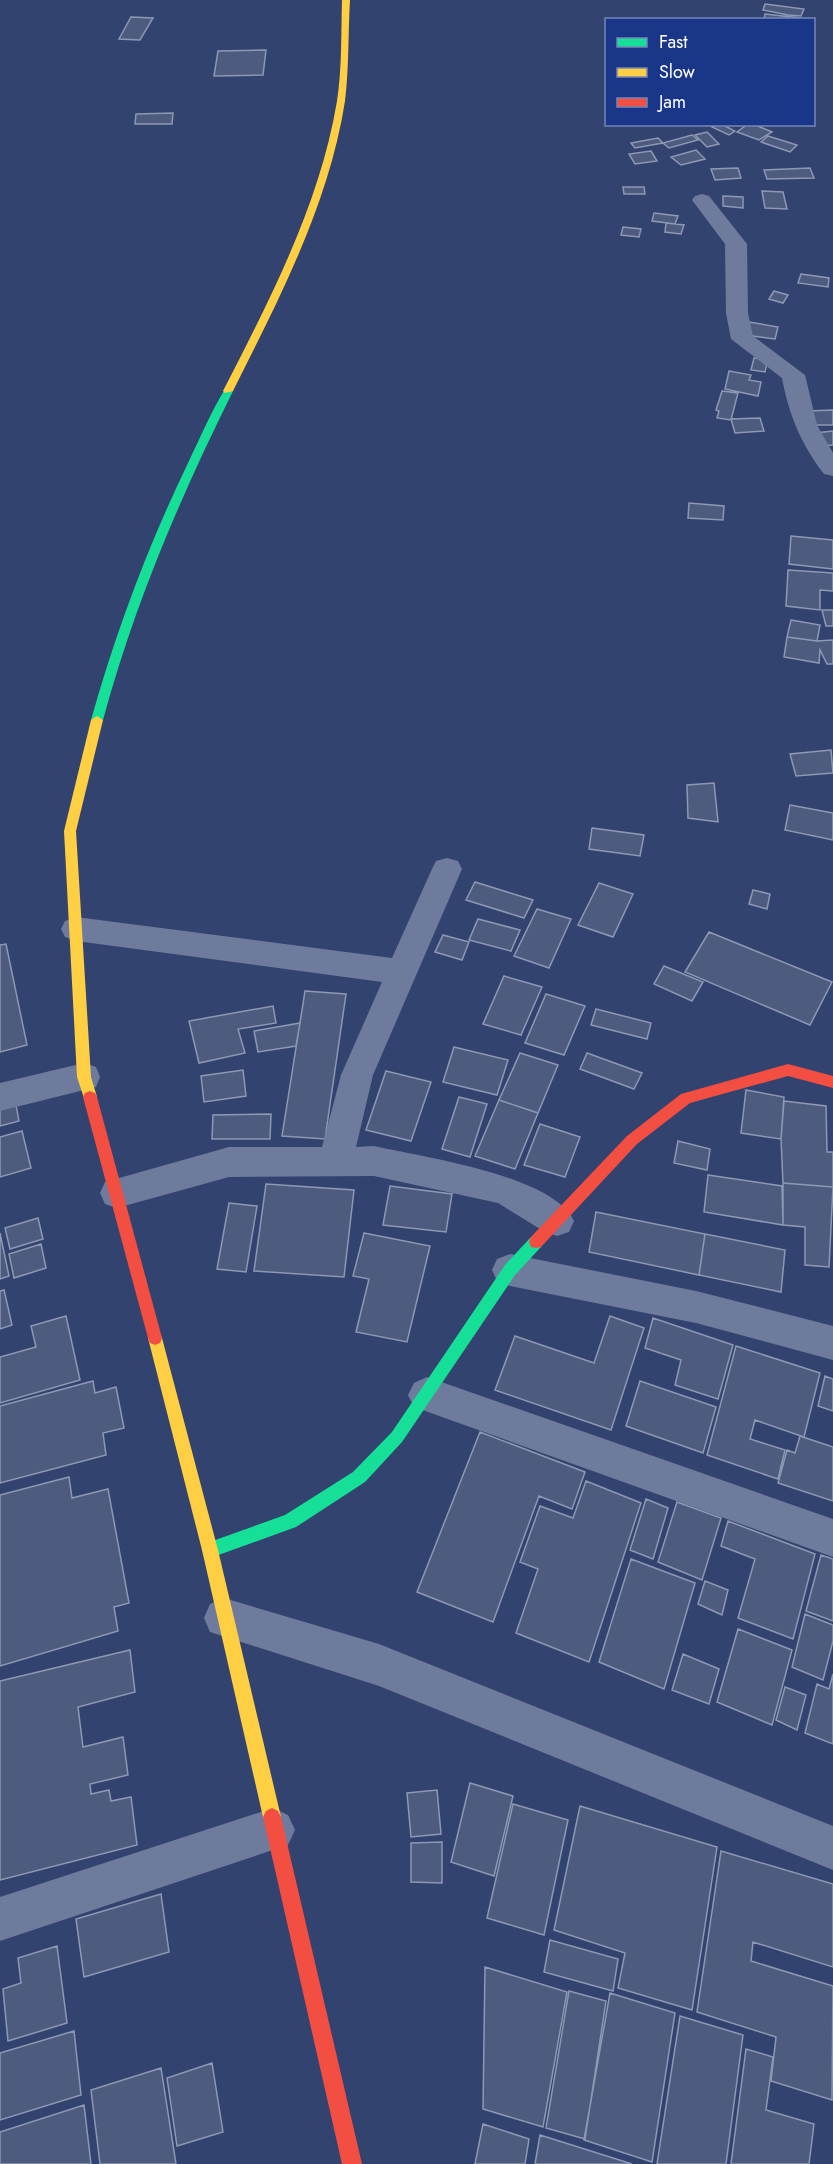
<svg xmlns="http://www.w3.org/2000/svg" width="833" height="2164" font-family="Jost,sans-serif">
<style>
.building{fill:#4d5b7f;stroke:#8e98b3;stroke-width:1.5}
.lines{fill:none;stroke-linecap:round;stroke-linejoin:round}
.street{fill:#6f7b9d;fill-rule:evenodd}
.fast{fill:#16e098;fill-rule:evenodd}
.slow{fill:#ffcf43;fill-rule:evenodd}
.jam{fill:#f24e42;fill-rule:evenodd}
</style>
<rect width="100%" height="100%" fill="#334370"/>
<path class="building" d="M765,4L804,9L801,16L788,15L763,10Z
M765,14L801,18L764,20Z
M131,17L153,18L140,40L119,39Z
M266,50L263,75L214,76L218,51Z
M173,113L172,124H135L136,114Z
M717,124H721L735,131L729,135L712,127Z
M748,124H753L772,132L759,140L737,132Z
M707,132L719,144L707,147L695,135Z
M692,135L698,140L669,148L663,143Z
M768,136L797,145L790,152L761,142Z
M658,138L663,143L635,148L631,143Z
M696,150L705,159L681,165L671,157Z
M651,151L657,161L635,164L629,154Z
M738,168L741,178L715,180L711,169Z
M810,168L814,178L767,179L764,170Z
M623,187H644L645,194H624Z
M762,191L783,192L787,209L765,208Z
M723,196L743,197V208L723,206Z
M654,213L678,216L675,224L652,221Z
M666,223L684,225L681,234L665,232Z
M623,227L641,229L639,237L621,235Z
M801,274L829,278L828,287L798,283Z
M774,291L788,295L783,303L769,299Z
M749,322L778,327L775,339L745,335Z
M754,358L768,359L765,372L751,370Z
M729,371L751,375L749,380L761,382L758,396L725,389Z
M722,391L738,393L731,420L717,418L719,411L716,410Z
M833,410V425H814L808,411Z
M760,418L764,431L735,433L731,419Z
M833,431V445L820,446L815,433Z
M689,503L724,506L723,520L688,518Z
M791,536L833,540V569L789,564Z
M788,570L833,573V591L820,590V610L786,606Z
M822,610H833V626H826Z
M791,620L820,625L817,641L787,637Z
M787,637L817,641L833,640V664H827L820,650L819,663L784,657Z
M831,750L833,773L796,776L790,754Z
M714,783L718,822L688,818L687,785Z
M790,805L833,813V840L785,830Z
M592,828L644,835L640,856L589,849Z
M475,882L533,900L524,918L466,900Z
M599,883L633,894L613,937L578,925Z
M753,890L770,894L767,909L749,904Z
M537,909L571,919L549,968L514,956Z
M478,919L520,930L511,951L469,940Z
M709,932L832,982L810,1025L685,972Z
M443,935L469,942L462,960L435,952Z
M6,944L27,1045L0,1052V945Z
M664,966L703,982L692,1001L654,984Z
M504,976L542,987L521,1035L483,1024Z
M305,991L346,994L325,1139L282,1136Z
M546,994L585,1006L564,1055L525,1043Z
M273,1006L276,1023L238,1029L245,1053L199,1063L189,1021Z
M596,1009L651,1023L647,1039L591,1025Z
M300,1023L296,1046L258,1052L254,1031Z
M454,1047L508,1060L497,1095L443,1082Z
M520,1053L558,1065L538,1113L499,1100Z
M587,1053L642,1073L634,1089L580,1069Z
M243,1070L246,1096L204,1102L201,1076Z
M386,1071L431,1082L411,1141L366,1130Z
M746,1090L784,1097L781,1139L741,1133Z
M459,1097L487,1104L470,1157L442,1149Z
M15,1100L19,1121L0,1126V1104Z
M499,1100L538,1113L515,1169L475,1156Z
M784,1101L826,1106L827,1152H833V1187L783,1183L781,1139Z
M271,1114L270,1139H212L213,1115Z
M540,1124L580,1137L565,1177L524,1165Z
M22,1131L31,1168L0,1177V1137Z
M678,1141L710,1149L707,1170L674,1163Z
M708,1175L782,1186L783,1225L704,1212Z
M783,1183L833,1187L829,1267L805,1265V1227L783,1225Z
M266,1184L354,1190L344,1277L254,1271Z
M390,1186L452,1194L446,1232L383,1225Z
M229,1203L257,1206L246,1272L217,1269Z
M596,1212L705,1234L699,1275L589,1252Z
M38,1218L43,1239L10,1249L5,1228Z
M0,1233L9,1276L0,1279Z
M364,1233L430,1246L407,1342L356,1332L369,1279L353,1276Z
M705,1234L785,1250L781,1292L699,1275Z
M41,1244L46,1268L14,1278L9,1254Z
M4,1290L12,1325L0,1329V1291Z
M66,1316L80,1380L0,1403V1357L36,1347L31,1326Z
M610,1316L644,1328L611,1430L495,1390L515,1336L594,1363Z
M653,1318L733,1345L718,1399L675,1385L681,1360L645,1348Z
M736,1346L820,1373L804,1437L755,1420L750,1439L785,1450L778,1479L707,1455Z
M825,1376L833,1379V1411L818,1406Z
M93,1381L95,1393L116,1387L124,1428L103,1433L106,1455L0,1483V1406Z
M640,1381L716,1407L703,1453L626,1426Z
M480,1432L585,1472L572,1509L539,1496L493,1622L417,1592Z
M800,1436L833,1447V1501L778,1483L787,1450L795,1453Z
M69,1477L72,1498L108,1489L129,1603L114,1607L118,1631L0,1666V1495Z
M586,1481L641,1503L589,1662L516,1633L538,1569L520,1562L540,1506L573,1518Z
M646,1499L668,1508L653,1559L630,1550Z
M677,1502L721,1518L702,1580L658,1562Z
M728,1521L815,1554L793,1639L738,1618L755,1559L721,1546Z
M821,1555L833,1559V1621L806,1611Z
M631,1559L695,1583L664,1689L599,1662Z
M705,1581L728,1590L722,1615L698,1604Z
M805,1614L833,1625V1641L823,1680L792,1667Z
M738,1629L792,1650L772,1725L717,1702Z
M130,1650L135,1692L78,1707L83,1747L123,1737L128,1775L90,1784L91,1794L109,1790L111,1801L131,1797L137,1845L0,1880V1681Z
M683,1654L719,1669L709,1704L672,1690Z
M833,1674V1744L805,1733L817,1684L829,1689Z
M785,1687L806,1695L797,1730L776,1720Z
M470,1783L513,1796L494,1876L451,1862Z
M437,1790L441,1834L411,1837L407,1793Z
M513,1804L568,1820L544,1935L487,1918Z
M580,1806L717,1847L692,2010L618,1988L625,1953L554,1930Z
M442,1842V1883L411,1882V1843Z
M721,1851L833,1884V1967L753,1942L751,1961L833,1986L832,2100L771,2081L776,2037L697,2012Z
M161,1894L169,1952L84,1977L76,1919Z
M550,1940L618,1959L613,1991L544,1972Z
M57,1946L67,2023L8,2041L3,1989L21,1983L18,1958Z
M485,1967L567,1992L543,2127L483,2109Z
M569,1991L606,2001L585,2139L546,2128Z
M610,1993L675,2013L652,2162L584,2140Z
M680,2016L743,2035L726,2164H657Z
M74,2031L81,2095L0,2120V2053Z
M746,2049L773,2057L766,2110L814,2124L809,2164H731Z
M212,2063L223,2132L177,2146L167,2078Z
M161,2068L176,2164H100L91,2090Z
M84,2105L91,2164H0V2132Z
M483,2124L529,2139L525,2164H475Z
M540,2135L632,2164H535Z"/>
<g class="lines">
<path class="street" d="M702,194L709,196L747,244L748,313L753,336L805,375L817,425L833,453V476L824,474C801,444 789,415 782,378L731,339L726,313L725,244L692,200L695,196Z
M447,858L458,861L462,869L373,1075L356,1147L374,1146C422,1157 553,1175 574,1221L569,1232L557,1236L545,1232L498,1203L374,1176L229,1177L117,1208L105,1204L100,1193L105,1182L229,1147H322L341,1075L382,982L76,941L65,937L61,929L65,921L76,917L392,958L432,869L436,861Z
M84,1063L96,1067L100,1077L96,1087L0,1111V1083Z
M510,1254L696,1291L833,1326V1360L696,1323L510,1286L497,1281L492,1270L497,1259Z
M427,1377L833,1519V1557L414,1407L408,1395L414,1383Z
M224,1598L379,1644L833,1826V1870L379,1686L210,1632L204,1618L210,1604Z
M273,1808L288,1815L295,1830L288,1845L0,1941V1897Z"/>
<path class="fast" d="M225,389L233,391C180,498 134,605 103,720L101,723H93L91,720C116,631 148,546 188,463C200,438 211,412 225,389Z
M536,1236L541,1237L543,1242L541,1247L515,1275L402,1442L365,1482L296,1527L210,1558L204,1556L202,1550L204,1544L285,1515L353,1472L392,1432L505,1265L531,1237Z"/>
<path class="slow" d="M342,0H350C348,34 349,68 345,101C329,204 279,299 233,391L225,393L223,391C270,299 320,204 337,101C342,68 341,34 342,0Z
M97,716L103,720L76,831L91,1077L97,1097L95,1101H85L77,1077L64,831L91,720Z
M155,1331L160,1333L162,1338L218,1550L281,1817L278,1823L272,1826L266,1823L263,1817L202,1550L148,1338L150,1333Z"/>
<path class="jam" d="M788,1064L833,1076V1088L788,1076L690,1103L637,1144L541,1247L536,1248L531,1247L529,1242L531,1237L627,1136L681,1094Z
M90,1091L95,1093L97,1097L162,1338L160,1343L155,1345L150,1343L148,1338L83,1097L85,1093Z
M272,1808L278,1811L281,1817L362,2164H342L263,1817L266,1811Z"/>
</g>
<rect x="605" y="18" width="210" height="108" fill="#1a3689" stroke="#7686b8" stroke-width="1.5"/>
<rect x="617" y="38" width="30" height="9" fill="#16e098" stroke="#7686b8" stroke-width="1.5"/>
<text x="659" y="48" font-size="18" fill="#ffffff">Fast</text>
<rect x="617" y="68" width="30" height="9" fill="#ffcf43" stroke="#7686b8" stroke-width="1.5"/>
<text x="659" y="78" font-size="18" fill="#ffffff">Slow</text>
<rect x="617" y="98" width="30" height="9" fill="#f24e42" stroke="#7686b8" stroke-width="1.5"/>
<text x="659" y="108" font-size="18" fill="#ffffff">Jam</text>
</svg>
